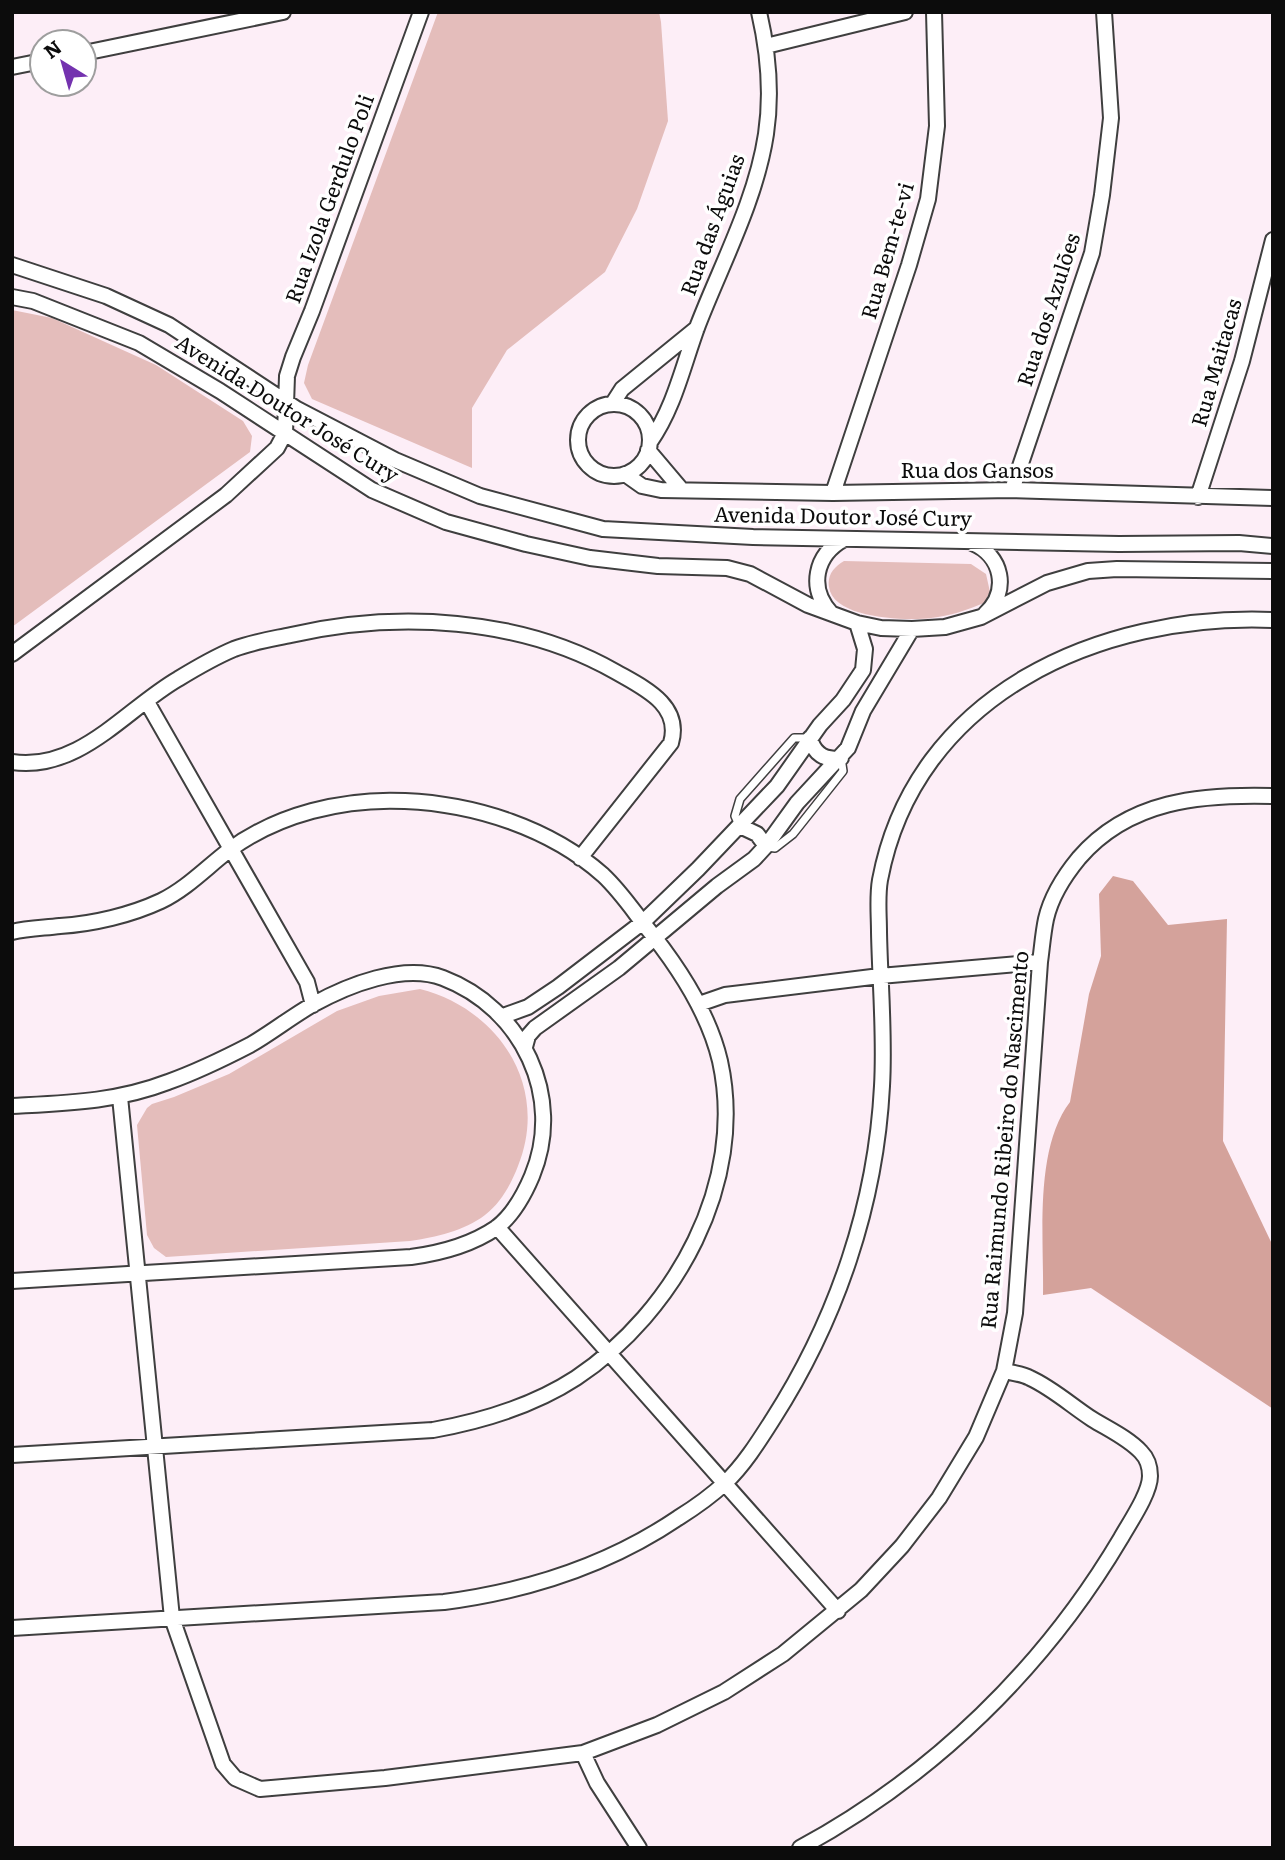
<svg xmlns="http://www.w3.org/2000/svg" width="1285" height="1860" font-family="Literata,serif">
<style>
.green{fill:#e4bdbb}
.forest{fill:#d4a29b}
.lines{fill:none;stroke-linecap:round;stroke-linejoin:round}
.lane-casing{stroke:#3f3f3f;stroke-width:10}
.street-casing{stroke:#3f3f3f;stroke-width:18}
.lane{stroke:#fff;stroke-width:7}
.street{stroke:#fff;stroke-width:14}
.labels{text-anchor:middle;stroke-width:7;stroke-linejoin:round;paint-order:stroke}
.street-label{font-size:21px;fill:#0c0c0c;stroke:#fff}
</style>
<rect width="100%" height="100%" fill="#fdeef7"/>
<path class="green" d="M438,12H659L661,22L668,121L637,209L605,272L507,350L472,408V468L312,399L304,383L308,365Z
M12,310L52,318L156,365L243,421L252,436L250,452L12,627Z
M844,561L971,564L986,574L990,592L984,603C967,610 950,616 931,618C907,621 833,619 829,587C827,575 834,567 844,561Z
M420,989C499,1009 550,1087 518,1166C511,1184 501,1203 485,1215C464,1231 436,1237 410,1241L166,1257L154,1248L147,1235L137,1125L147,1108L152,1104L174,1097L229,1074L337,1011L379,996Z"/>
<path class="forest" d="M1113,876L1133,881L1168,925L1227,919L1223,1141L1273,1246V1409L1091,1288L1043,1295C1044,1238 1034,1149 1070,1102L1089,994L1101,956L1099,894Z"/>
<g class="lines">
<g class="lane-casing">
<path id="lane" d="M739,825L735,816L740,799L794,738H810
M767,847L775,848L793,834L843,771L841,758"/>
</g>
<g class="street-casing">
<path id="street" d="M766,46L905,12
M84,53L283,12
M12,67L42,61
M12,265L106,296L169,325L297,409L395,460L480,496L603,529L753,537L1119,544L1239,543L1273,546
M12,297L33,301L139,343L220,391L372,490L446,522L526,544L590,558L658,566L727,568L750,574L808,605L857,623L881,628L912,629L945,627L981,617L1047,583L1088,571L1117,569L1273,571
M613,403L622,389L697,328
M578 440a36 36 0 1 1 72 0a36 36 0 1 1-72 0Z
M650,442C675,406 683,365 698,325C722,263 756,200 766,134C772,94 768,51 759,12
M648,450L681,489
M625,474L642,486L661,490L833,493L1012,490L1273,498
M1012,490L1092,253L1102,195L1111,118L1104,12
M833,493L909,265L928,199L937,126L934,12
M1198,497L1242,361L1273,240
M972,543C1002,555 1010,591 985,614
M831,613C808,588 815,555 844,539
M12,654L226,495L277,448L285,433L287,376L293,357L312,311L421,12
M147,702L307,982L313,1005
M810,738C814,754 825,761 841,758
M12,762C79,772 126,709 178,679C196,668 215,657 234,649C252,642 272,639 291,635C396,611 520,617 616,672C644,688 682,705 671,743L580,858
M740,826L757,834L766,846
M12,932C28,928 44,928 60,926C93,924 131,915 161,901C186,889 206,868 228,851C277,814 344,798 405,801C475,804 550,828 603,875C619,890 630,906 643,923C676,963 708,1010 720,1061C747,1183 675,1312 576,1378C533,1406 483,1421 433,1430L12,1455
M699,1004L725,995L880,976L1040,962
M503,1016L528,1007L558,987L643,922L698,869L777,786L820,725L843,700L863,670L865,649L857,623
M525,1047L528,1036L535,1028L619,968L717,886L754,859L766,846L797,803L848,748L863,711L912,629
M120,1097L172,1618L223,1764L235,1778L260,1789L385,1778L583,1753L657,1725L724,1692L783,1654L861,1590L902,1546L939,1498L976,1437L1004,1371L1015,1313L1040,962C1042,948 1043,933 1046,919C1051,897 1065,875 1079,858C1129,800 1201,794 1273,796
M12,1106C67,1103 116,1102 168,1082C196,1072 223,1059 250,1045C271,1033 291,1017 312,1005C348,985 403,963 443,978C522,1008 565,1097 532,1176C524,1195 512,1216 496,1228C471,1245 441,1253 411,1257L12,1281
M497,1227L838,1611
M12,1628L444,1602C528,1591 607,1566 678,1518C694,1508 711,1496 725,1483C744,1465 759,1441 773,1419C837,1319 876,1204 882,1086C885,1035 880,983 879,932C879,915 877,897 880,880C915,694 1100,613 1273,620
M583,1753L597,1783L639,1848
M800,1848C933,1776 1044,1668 1121,1538C1130,1522 1150,1493 1150,1476C1150,1467 1147,1458 1141,1452C1128,1438 1108,1429 1092,1419C1072,1406 1052,1388 1030,1378C1023,1374 1013,1373 1004,1371"/>
</g>
<use href="#lane" class="lane"/>
<use href="#street" class="street"/>
</g>
<g class="labels">
<g class="street-label">
<text transform="translate(330 199) rotate(-70)" y="7">Rua Izola Gerdulo Poli</text>
<text transform="translate(713 225) rotate(-70)" y="7">Rua das Águias</text>
<text transform="translate(888 251) rotate(-74)" y="7">Rua Bem-te-vi</text>
<text transform="translate(1049 310) rotate(-72)" y="7">Rua dos Azulões</text>
<text transform="translate(1217 363) rotate(-74)" y="7">Rua Maitacas</text>
<text transform="translate(287 409) rotate(32)" y="7">Avenida Doutor José Cury</text>
<text x="977" y="478">Rua dos Gansos</text>
<text transform="translate(843 517) rotate(1)" y="7">Avenida Doutor José Cury</text>
<text transform="translate(1005 1140) rotate(-85)" y="7">Rua Raimundo Ribeiro do Nascimento</text>
</g>
</g>
<rect width="1285" height="1860" fill="none" stroke="#0c0c0c" stroke-width="28"/>
<g transform="translate(63 63) rotate(323)"><circle r="33" fill="#ffffff" stroke="#9e9e9e" stroke-width="2"/>
<path d="M0-5L12 26L0 18L-12 26Z" fill="#7432af"/>
<text y="-10" font-size="19" font-weight="bold" text-anchor="middle" fill="#0c0c0c">N</text>
</g>
</svg>
